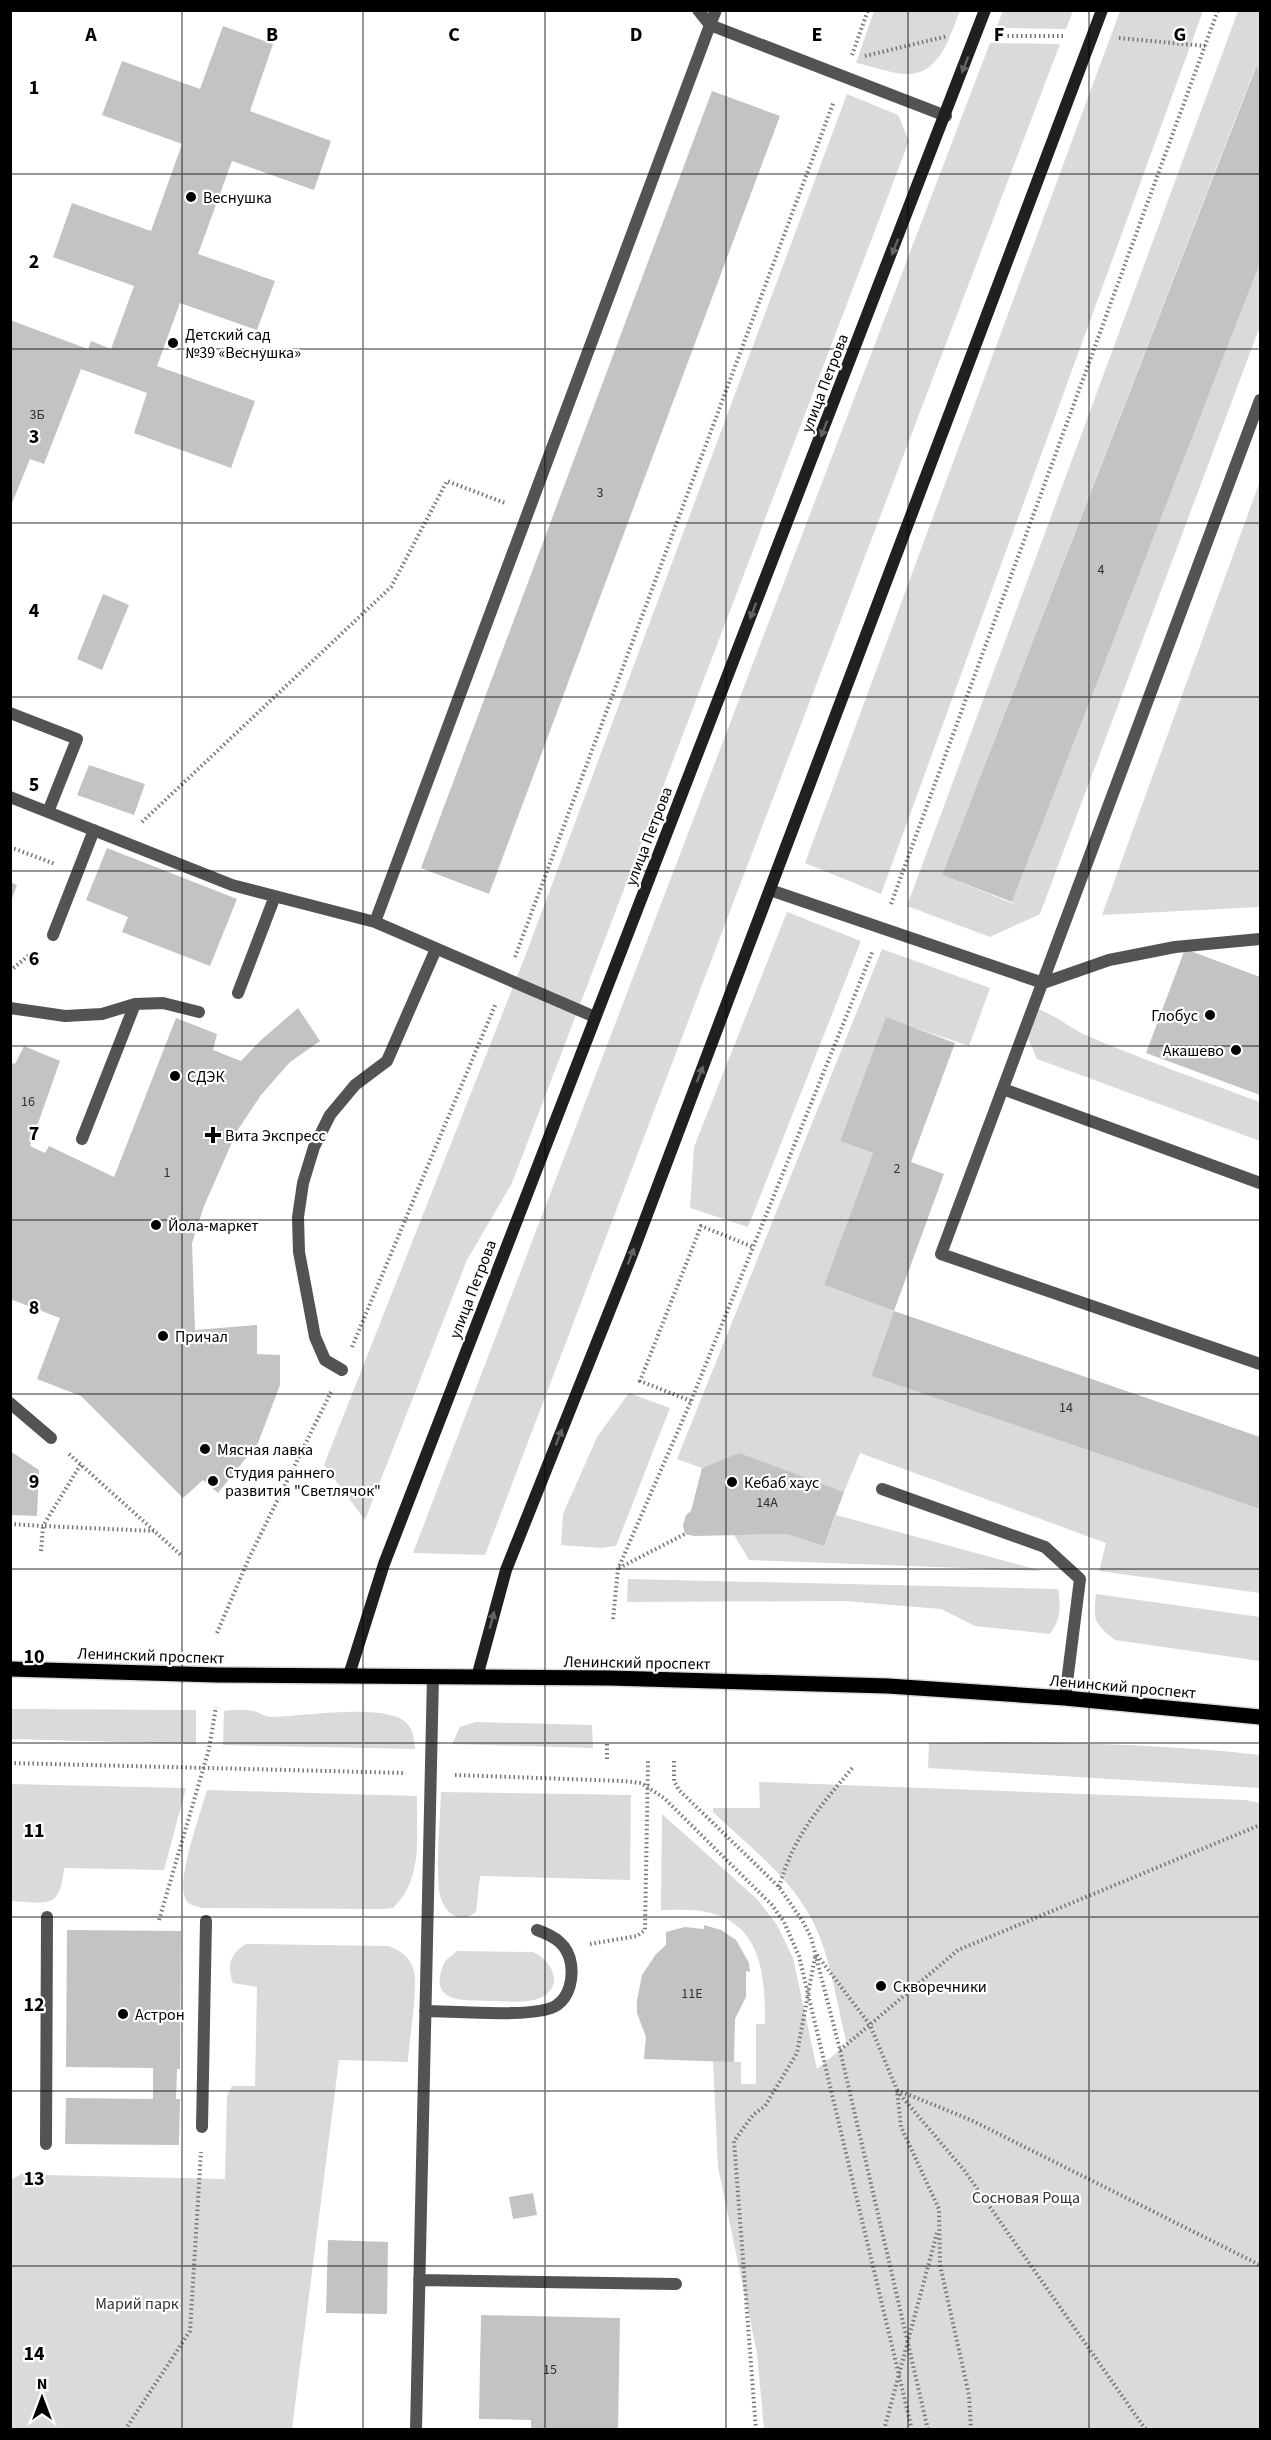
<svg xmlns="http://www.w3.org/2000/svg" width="1271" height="2440" font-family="'Source Sans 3',sans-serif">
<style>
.green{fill:#dadada}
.building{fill:#c3c3c3}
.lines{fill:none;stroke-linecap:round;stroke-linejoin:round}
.primary-casing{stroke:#dbdbdb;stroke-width:18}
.path{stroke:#757575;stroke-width:4;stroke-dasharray:1.5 3;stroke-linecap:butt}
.lane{stroke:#535353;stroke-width:12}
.secondary{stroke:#202020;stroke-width:12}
.primary{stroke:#000;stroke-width:15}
.oneway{fill:#636363}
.grid{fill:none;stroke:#000;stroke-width:1.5;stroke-opacity:0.55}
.poi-dot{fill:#000;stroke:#fff;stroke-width:2}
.labels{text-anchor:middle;stroke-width:4.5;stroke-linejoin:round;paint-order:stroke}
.number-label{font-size:14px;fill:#313131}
.poi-label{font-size:16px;fill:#000;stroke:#fff;text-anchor:start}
.street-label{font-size:16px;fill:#000;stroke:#fff}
.park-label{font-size:16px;fill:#313131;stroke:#fff}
.grid-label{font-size:20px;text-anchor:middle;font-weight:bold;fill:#000;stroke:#fff;stroke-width:4.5;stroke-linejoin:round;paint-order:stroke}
</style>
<rect width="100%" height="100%" fill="#fff"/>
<path class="green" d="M874,11V10L960,11C950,35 940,75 907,74C891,74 872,66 856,63Z
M1003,11V10L1073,11L1066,29L996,28Z
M1120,11H1203L881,894L805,863Z
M1238,11H1260V69L1255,68L942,875L1014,904L1012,902L1260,263V326L1040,914L990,937L907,906Z
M990,43L1060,44L485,1555L413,1553Z
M847,94L898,115L909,141L512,1183L467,1260L365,1520L324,1465L526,954Z
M1260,481V907L1102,915Z
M787,912L861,941L748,1227L690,1208L694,1147Z
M882,949L990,988L969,1046L886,1018L840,1141L873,1153L824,1285L894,1311L871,1376L1260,1509V1593L1099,1571L1106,1543L860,1453L844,1492L739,1454L702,1468L677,1459Z
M1038,1009C1057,1016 1071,1029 1090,1037C1146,1061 1203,1081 1260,1102V1141L1037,1059L1027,1036Z
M629,1393L670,1408L616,1546L601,1548L561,1545L563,1514L597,1437Z
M836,1515L1042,1571L749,1560L734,1535L786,1534L824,1546Z
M628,1579L1058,1589C1061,1607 1061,1619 1050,1634L975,1626L941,1609L844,1601L627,1602Z
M1096,1594L1260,1617V1661L1115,1640C1094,1623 1093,1620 1096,1594Z
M12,1709L196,1710V1744L11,1739Z
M224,1711C232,1710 243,1709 252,1711C261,1712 262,1717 273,1717C303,1716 379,1704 403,1720C413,1727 414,1738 415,1749L223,1745Z
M476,1722L592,1725L593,1748L452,1744L460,1727Z
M995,1742C1084,1743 1172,1745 1260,1755V1788L928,1768L929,1743Z
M759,1782L1245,1800L1260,1803V2429H764L757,2353L718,2167L713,2061L741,2062V2084H756V2024H765C765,1978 763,1924 707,1912C692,1909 676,1910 661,1910L662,1814L757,1899L777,1925L793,1958L817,2069L847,2044C836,2002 831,1954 810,1916C788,1875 746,1844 713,1812V1808H760Z
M11,1784L186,1788L164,1870L64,1868C60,1910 47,1903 11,1901Z
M207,1790L417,1796C416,1836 424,1878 393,1908L383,1909L202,1908C196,1906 190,1906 186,1900C175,1882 201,1812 207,1790Z
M441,1792L631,1795L630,1880L480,1876L476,1912C458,1927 441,1909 439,1890C436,1858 440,1824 441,1792Z
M246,1944L388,1946C401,1950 411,1958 414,1971C418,1990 409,2041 408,2062L339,2060L292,2429H11V2180L25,2172L46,2175L225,2179L227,2096L232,2086H255L257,1987L233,1983C226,1965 231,1953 246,1944Z
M457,1951L533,1952C553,1961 565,1987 540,1998C526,2004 508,2001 493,2001C465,2000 425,2005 445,1961Z"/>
<path class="building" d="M223,26L273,44L250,111L331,141L314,190L232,161L198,254L275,281L257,330L180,303L157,366L255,401L231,468L134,433L147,393L81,369L44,464L30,459L10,508V320L88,349L91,341L111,349L134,286L53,257L72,203L151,231L182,144L102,115L122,61L200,89Z
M1256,67L1260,69V263L1012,902L942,875Z
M712,91L780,116L489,894L421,868Z
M103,594L129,605L102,670L77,659Z
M89,765L145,784L134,815L77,795Z
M107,848L237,899L210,966L122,932L128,917L86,900Z
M10,882L17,885L11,901H10Z
M1185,949L1260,977V1095L1146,1053Z
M298,1008L320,1041L290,1062L261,1095L237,1131L204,1206L192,1243L195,1330L257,1325V1354L280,1355V1385L258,1443L218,1493L203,1480L183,1498L81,1396L37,1379L60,1318L10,1299V1062L15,1064L24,1046L60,1061L30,1146L45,1153L49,1146L114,1177L176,1018L217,1034L213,1050L241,1061L260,1041Z
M886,1017L955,1043L911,1162L944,1174L894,1311L824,1285L873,1153L840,1141Z
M894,1311L1260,1437V1509L871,1376Z
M10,1451L39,1470L37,1516L10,1515Z
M739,1453L844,1492L824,1546L786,1534L694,1536L685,1534L683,1525L686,1515L691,1511L702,1468Z
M704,1925L721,1930L736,1940L749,1963L750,1972L746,1971V1997L735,2019L734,2062L644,2059L646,2037L637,2013V2000L642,1975L656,1954L666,1945V1932L685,1927L704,1929Z
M67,1930L181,1931L180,2069H177L176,2099H180L179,2145L65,2144L66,2098L153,2099V2068L66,2067Z
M533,2193L537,2215L513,2219L509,2197Z
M328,2240L388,2242L387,2314L326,2313Z
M481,2315L620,2318L618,2430H531V2420L479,2419Z"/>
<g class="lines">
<g class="primary-casing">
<path id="primary" d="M10,1669L217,1675L610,1678L888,1686L1065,1698L1260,1717"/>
</g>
<path class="path" d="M1003,36H1063
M1119,38L1205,46
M852,55L868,10
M865,56L948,36
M142,822L391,587L447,481L505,503
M10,847L55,864
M891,904L1218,10
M515,957L834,101
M10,971L34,951
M352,1347L496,1003
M691,1401L640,1381L701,1226L753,1247
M69,1454L182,1556
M10,1524L43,1526L81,1464
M41,1551L43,1526L154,1531
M619,1568L685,1534
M613,1619L618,1569L691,1401L873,950
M217,1633L249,1558L331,1392
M607,1744V1760
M674,1761V1781L679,1790L779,1887L802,1920L811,1937L840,2050L928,2430
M10,1763L406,1773
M455,1775L623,1781L641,1783L664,1798L772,1905L784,1922L799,1956L912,2430
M779,1887C795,1833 819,1808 854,1766
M159,1920L209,1749L216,1707
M590,1944L637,1936L645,1930L648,1761
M817,1955L870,2025L897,2090L901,2127L939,2209L940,2265L969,2395L971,2430
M840,2050L958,1950L1260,1825
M897,2090L971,2120L1260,2265
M897,2091L964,2170L1146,2430
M125,2430L190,2331L201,2152
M756,2430L734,2141L753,2115L765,2106L797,2053L815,1957
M884,2430L937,2233"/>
<path class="lane" d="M716,10L710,25L946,116
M1260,400L941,1254L1260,1364
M10,713L77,739L48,812
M10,797L232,885L375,922L595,1017
M770,890L1043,983L1109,960L1175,947L1260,939
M375,922L710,25L698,10
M53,935L94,830
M238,993L275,896
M10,1008L65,1016L102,1014L135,1004L163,1003L199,1012
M1003,1089L1260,1183
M82,1139L135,1004
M342,1370L325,1360L315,1337L299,1252L298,1217L303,1183L314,1147L330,1115L355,1085L387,1061L436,949
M10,1403L51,1438
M882,1489L1045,1547L1080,1579L1065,1698
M425,2011C452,2011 538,2019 557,2005C570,1996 573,1978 571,1964C568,1944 554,1936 537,1930
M202,2127L206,1921
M46,2144L47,1917
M419,2280L676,2284
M416,2430L433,1676"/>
<path class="secondary" d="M349,1675L384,1564L985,10
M477,1677L506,1570L631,1257L1102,10"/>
<use href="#primary" class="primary"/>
</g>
<defs><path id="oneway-solid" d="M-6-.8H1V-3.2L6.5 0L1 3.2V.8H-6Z" transform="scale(1.5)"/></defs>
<g class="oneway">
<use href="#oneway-solid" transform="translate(965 65) rotate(111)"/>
<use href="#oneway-solid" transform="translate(895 247) rotate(111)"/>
<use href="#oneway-solid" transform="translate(824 429) rotate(111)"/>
<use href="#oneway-solid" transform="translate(753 611) rotate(111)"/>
<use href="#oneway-solid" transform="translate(700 1074) rotate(-69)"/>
<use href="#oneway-solid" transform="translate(631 1256) rotate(-69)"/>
<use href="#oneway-solid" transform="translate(559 1437) rotate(-68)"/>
<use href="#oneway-solid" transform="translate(492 1620) rotate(-75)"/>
</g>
<path class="grid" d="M182,10V2430M363,10V2430M545,10V2430M726,10V2430M908,10V2430M1089,10V2430M10,174H1260M10,349H1260M10,523H1260M10,697H1260M10,871H1260M10,1046H1260M10,1220H1260M10,1394H1260M10,1569H1260M10,1743H1260M10,1917H1260M10,2091H1260M10,2266H1260"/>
<g class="poi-dot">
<circle cx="191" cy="197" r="6"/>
<circle cx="173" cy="343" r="6"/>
<circle cx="1210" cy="1015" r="6"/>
<circle cx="1236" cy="1050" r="6"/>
<circle cx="175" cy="1076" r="6"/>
<path d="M210 1126h6v6h6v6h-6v6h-6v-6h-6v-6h6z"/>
<circle cx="156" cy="1225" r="6"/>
<circle cx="163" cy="1336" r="6"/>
<circle cx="205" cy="1449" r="6"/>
<circle cx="213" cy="1481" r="6"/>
<circle cx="732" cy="1482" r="6"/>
<circle cx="881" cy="1986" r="6"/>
<circle cx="123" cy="2014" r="6"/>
</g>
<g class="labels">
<g class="number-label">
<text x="37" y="419">3Б</text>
<text x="600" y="497">3</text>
<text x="1101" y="574">4</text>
<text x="28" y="1106">16</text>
<text x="897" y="1173">2</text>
<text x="167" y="1177">1</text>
<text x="1066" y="1412">14</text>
<text x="767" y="1507">14А</text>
<text x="692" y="1998">11Е</text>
<text x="550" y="2374">15</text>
</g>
<g class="poi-label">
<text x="203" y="203">Веснушка</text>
<text x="185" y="340">Детский сад<tspan x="185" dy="18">№39 «Веснушка»</tspan></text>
<text x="1198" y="1021" text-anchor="end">Глобус</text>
<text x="1224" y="1056" text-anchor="end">Акашево</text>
<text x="187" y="1082">СДЭК</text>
<text x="225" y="1141">Вита Экспресс</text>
<text x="168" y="1231">Йола-маркет</text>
<text x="175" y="1342">Причал</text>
<text x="217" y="1455">Мясная лавка</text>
<text x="225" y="1478">Студия раннего<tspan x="225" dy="18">развития "Светлячок"</tspan></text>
<text x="744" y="1488">Кебаб хаус</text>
<text x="893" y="1992">Скворечники</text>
<text x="135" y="2020">Астрон</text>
</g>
<g class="street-label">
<text transform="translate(824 383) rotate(-69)" y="6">улица Петрова</text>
<text transform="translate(648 836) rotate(-69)" y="6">улица Петрова</text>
<text transform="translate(472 1289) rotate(-69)" y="6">улица Петрова</text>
<text transform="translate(151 1655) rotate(2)" y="6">Ленинский проспект</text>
<text transform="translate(637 1662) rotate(1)" y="6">Ленинский проспект</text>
<text transform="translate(1123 1686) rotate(5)" y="6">Ленинский проспект</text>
</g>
<g class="park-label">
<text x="1026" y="2203">Сосновая Роща</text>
<text x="137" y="2309">Марий парк</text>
</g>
</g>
<g class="grid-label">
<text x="91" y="41">A</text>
<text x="272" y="41">B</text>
<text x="454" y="41">C</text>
<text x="636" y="41">D</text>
<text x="817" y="41">E</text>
<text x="999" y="41">F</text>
<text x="1180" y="41">G</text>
<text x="34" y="94">1</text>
<text x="34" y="268">2</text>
<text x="34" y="443">3</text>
<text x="34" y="617">4</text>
<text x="34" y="791">5</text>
<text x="34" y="965">6</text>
<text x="34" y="1140">7</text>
<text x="34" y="1314">8</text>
<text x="34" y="1488">9</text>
<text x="34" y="1663">10</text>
<text x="34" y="1837">11</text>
<text x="34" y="2011">12</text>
<text x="34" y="2185">13</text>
<text x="34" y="2360">14</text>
</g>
<rect width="1271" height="2440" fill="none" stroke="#000000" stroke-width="24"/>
<g transform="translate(42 2398)" stroke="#ffffff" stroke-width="4.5" paint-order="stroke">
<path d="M0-4.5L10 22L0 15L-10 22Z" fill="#000000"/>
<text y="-9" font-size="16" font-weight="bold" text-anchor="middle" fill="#000000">N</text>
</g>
</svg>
